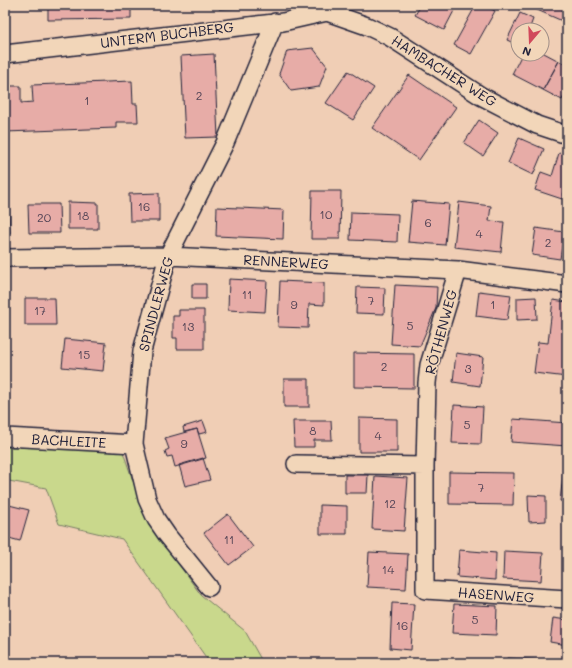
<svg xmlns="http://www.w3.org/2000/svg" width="572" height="668" font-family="Mali,sans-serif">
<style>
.green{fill:#c9d88c;stroke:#767d64}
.building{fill:#e7aca7;stroke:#22223b}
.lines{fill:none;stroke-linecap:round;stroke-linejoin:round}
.street-casing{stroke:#22223b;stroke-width:20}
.street{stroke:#f2d6b9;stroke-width:17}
.labels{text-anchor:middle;stroke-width:3.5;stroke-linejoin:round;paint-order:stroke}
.number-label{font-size:12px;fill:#534456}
.street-label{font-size:14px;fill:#22223b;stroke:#f2d6b9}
</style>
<rect width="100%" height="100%" fill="#f0ceb5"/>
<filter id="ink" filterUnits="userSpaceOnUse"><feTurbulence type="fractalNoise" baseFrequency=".025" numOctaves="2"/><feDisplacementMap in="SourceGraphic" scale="8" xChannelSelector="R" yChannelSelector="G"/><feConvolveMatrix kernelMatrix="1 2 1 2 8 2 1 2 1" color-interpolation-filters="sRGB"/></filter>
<g filter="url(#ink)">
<path class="green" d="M5,447L122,449L134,484L157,535L201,595L245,631L263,663H210L122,539L59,524L46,488L9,481L5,463Z"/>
<path class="building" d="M48,5H131V19L48,20Z
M219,5H247L248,8L219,9Z
M421,5H457L444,30L415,15Z
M476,5H484L495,11L471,54L454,45Z
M528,5H567V23L528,6Z
M520,13L533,19L529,30H518V45L507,40Z
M313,48L327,66L319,87L291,91L279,74L287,51Z
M542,52L559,61L543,90L512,74L522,54H542Z
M214,54L218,137L185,138L181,56Z
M559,61L567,65V90L562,100L543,90Z
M348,71L374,88L353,120L326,103Z
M409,75L456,107L419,160L372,128Z
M132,81L133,104H137L138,122H116V128L5,132V86H21V103L33,102L32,85Z
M479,120L498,133L483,156L464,143Z
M519,138L544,149L533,175L508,163Z
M559,153L567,156V187H566L562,199L535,190L541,172L552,176Z
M5,190H8L10,233H5Z
M312,191H341L340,239H311Z
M159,193V221H130L129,194Z
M412,201L449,204L445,245L408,242Z
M68,202L98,203V229H68Z
M459,202L491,206L489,221L504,222L501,252L454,247Z
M28,204H59L60,233H29Z
M217,207L284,210L283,239L216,236Z
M351,212L398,214L397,242L350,240Z
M536,228L564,232L560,259L532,255Z
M229,279L267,281L265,312L228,310Z
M280,281L324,283V305L309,304L308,328L278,327Z
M192,284H206V299H192Z
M395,285L437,287L436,308L420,346L391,344Z
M357,287L385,288L384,314L356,313Z
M479,291L511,295L507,320L476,316Z
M536,297L537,319L517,320V298Z
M25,298H55L56,325H25Z
M553,300L567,302V377L534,373L538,342L548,343Z
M179,310H204V349H177V338H173V316H179Z
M65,339L106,343L103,371L62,367Z
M354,353L414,354V388L354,387Z
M456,353L483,357L480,386L453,382Z
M284,379H309V407H284Z
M454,405L483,407L481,444L452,443Z
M359,418L397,419V452H359Z
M513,419L567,423V446L511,442Z
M203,421L207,432L199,434L197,429L184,432L183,427Z
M293,421H331L332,440H314V447H294Z
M197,429L206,458L175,467L172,456L167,457L165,451L169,449L165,438Z
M203,458L210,480L185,486L179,465Z
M565,458H567V502L560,501Z
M449,472L514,473L513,505L449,504Z
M345,475H368L367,493H345Z
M375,476L408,478L404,531L372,529Z
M528,495L546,496V521L529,522Z
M5,504L29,510L20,541L5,537Z
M320,505L347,506V534H320Z
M228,514L253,547L229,565L204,533Z
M459,550L496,553L495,580L457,577Z
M504,551L543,553L541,581L503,579Z
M369,552L408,554L406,589L367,587Z
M392,603L414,604L411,650L390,648Z
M454,604L497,606L496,635L452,633Z
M553,618L567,620V645L550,642Z
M507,658L563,661V663H506Z"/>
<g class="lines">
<g class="street-casing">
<path id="street" d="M324,5L327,12L367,26L390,37L481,96L537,125L567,135
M5,54L283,22L327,12
M5,258L168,256L458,270L567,284
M458,270L429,365L427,383L425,466V590L567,599
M5,437L134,444
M296,464L425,466
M209,587L167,535L156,519L147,499L134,444L142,351L168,256L225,143L275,22"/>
</g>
<use href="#street" class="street"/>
</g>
</g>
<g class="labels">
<g class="number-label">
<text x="199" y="100">2</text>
<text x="87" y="105">1</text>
<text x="144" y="211">16</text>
<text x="326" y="219">10</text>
<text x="83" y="220">18</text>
<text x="44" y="222">20</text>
<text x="428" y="227">6</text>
<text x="479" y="238">4</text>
<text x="548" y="247">2</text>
<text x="247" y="299">11</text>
<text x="371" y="305">7</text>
<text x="294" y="309">9</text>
<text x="493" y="309">1</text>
<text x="40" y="315">17</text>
<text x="410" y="330">5</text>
<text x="188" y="331">13</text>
<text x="84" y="359">15</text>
<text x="384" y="371">2</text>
<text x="468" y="373">3</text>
<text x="467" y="429">5</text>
<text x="313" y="435">8</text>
<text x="378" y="440">4</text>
<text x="184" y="448">9</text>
<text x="481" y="492">7</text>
<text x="390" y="508">12</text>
<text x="229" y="544">11</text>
<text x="388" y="574">14</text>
<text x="475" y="624">5</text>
<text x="402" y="630">16</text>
</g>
<g class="street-label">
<text transform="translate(167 35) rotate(-7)" y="5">UNTERM BUCHBERG</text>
<text transform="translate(444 71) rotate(32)" y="5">HAMBACHER WEG</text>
<text transform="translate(286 262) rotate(3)" y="5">RENNERWEG</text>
<text transform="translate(156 304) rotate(-75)" y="5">SPINDLERWEG</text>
<text transform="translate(441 332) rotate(-75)" y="5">RÖTHENWEG</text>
<text transform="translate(69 441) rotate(3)" y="5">BACHLEITE</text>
<text transform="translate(496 595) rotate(4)" y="5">HASENWEG</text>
</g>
</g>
<rect width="572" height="668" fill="none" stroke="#f2d6b9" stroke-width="20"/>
<rect x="10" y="10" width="552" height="648" fill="none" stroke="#22223b" stroke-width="1.5" filter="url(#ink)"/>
<g transform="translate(530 42) rotate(199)"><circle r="19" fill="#f2d6b9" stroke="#9f8e87"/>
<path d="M0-3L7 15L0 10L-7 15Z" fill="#d1495b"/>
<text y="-6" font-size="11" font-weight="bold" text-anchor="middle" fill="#22223b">N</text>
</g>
</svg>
